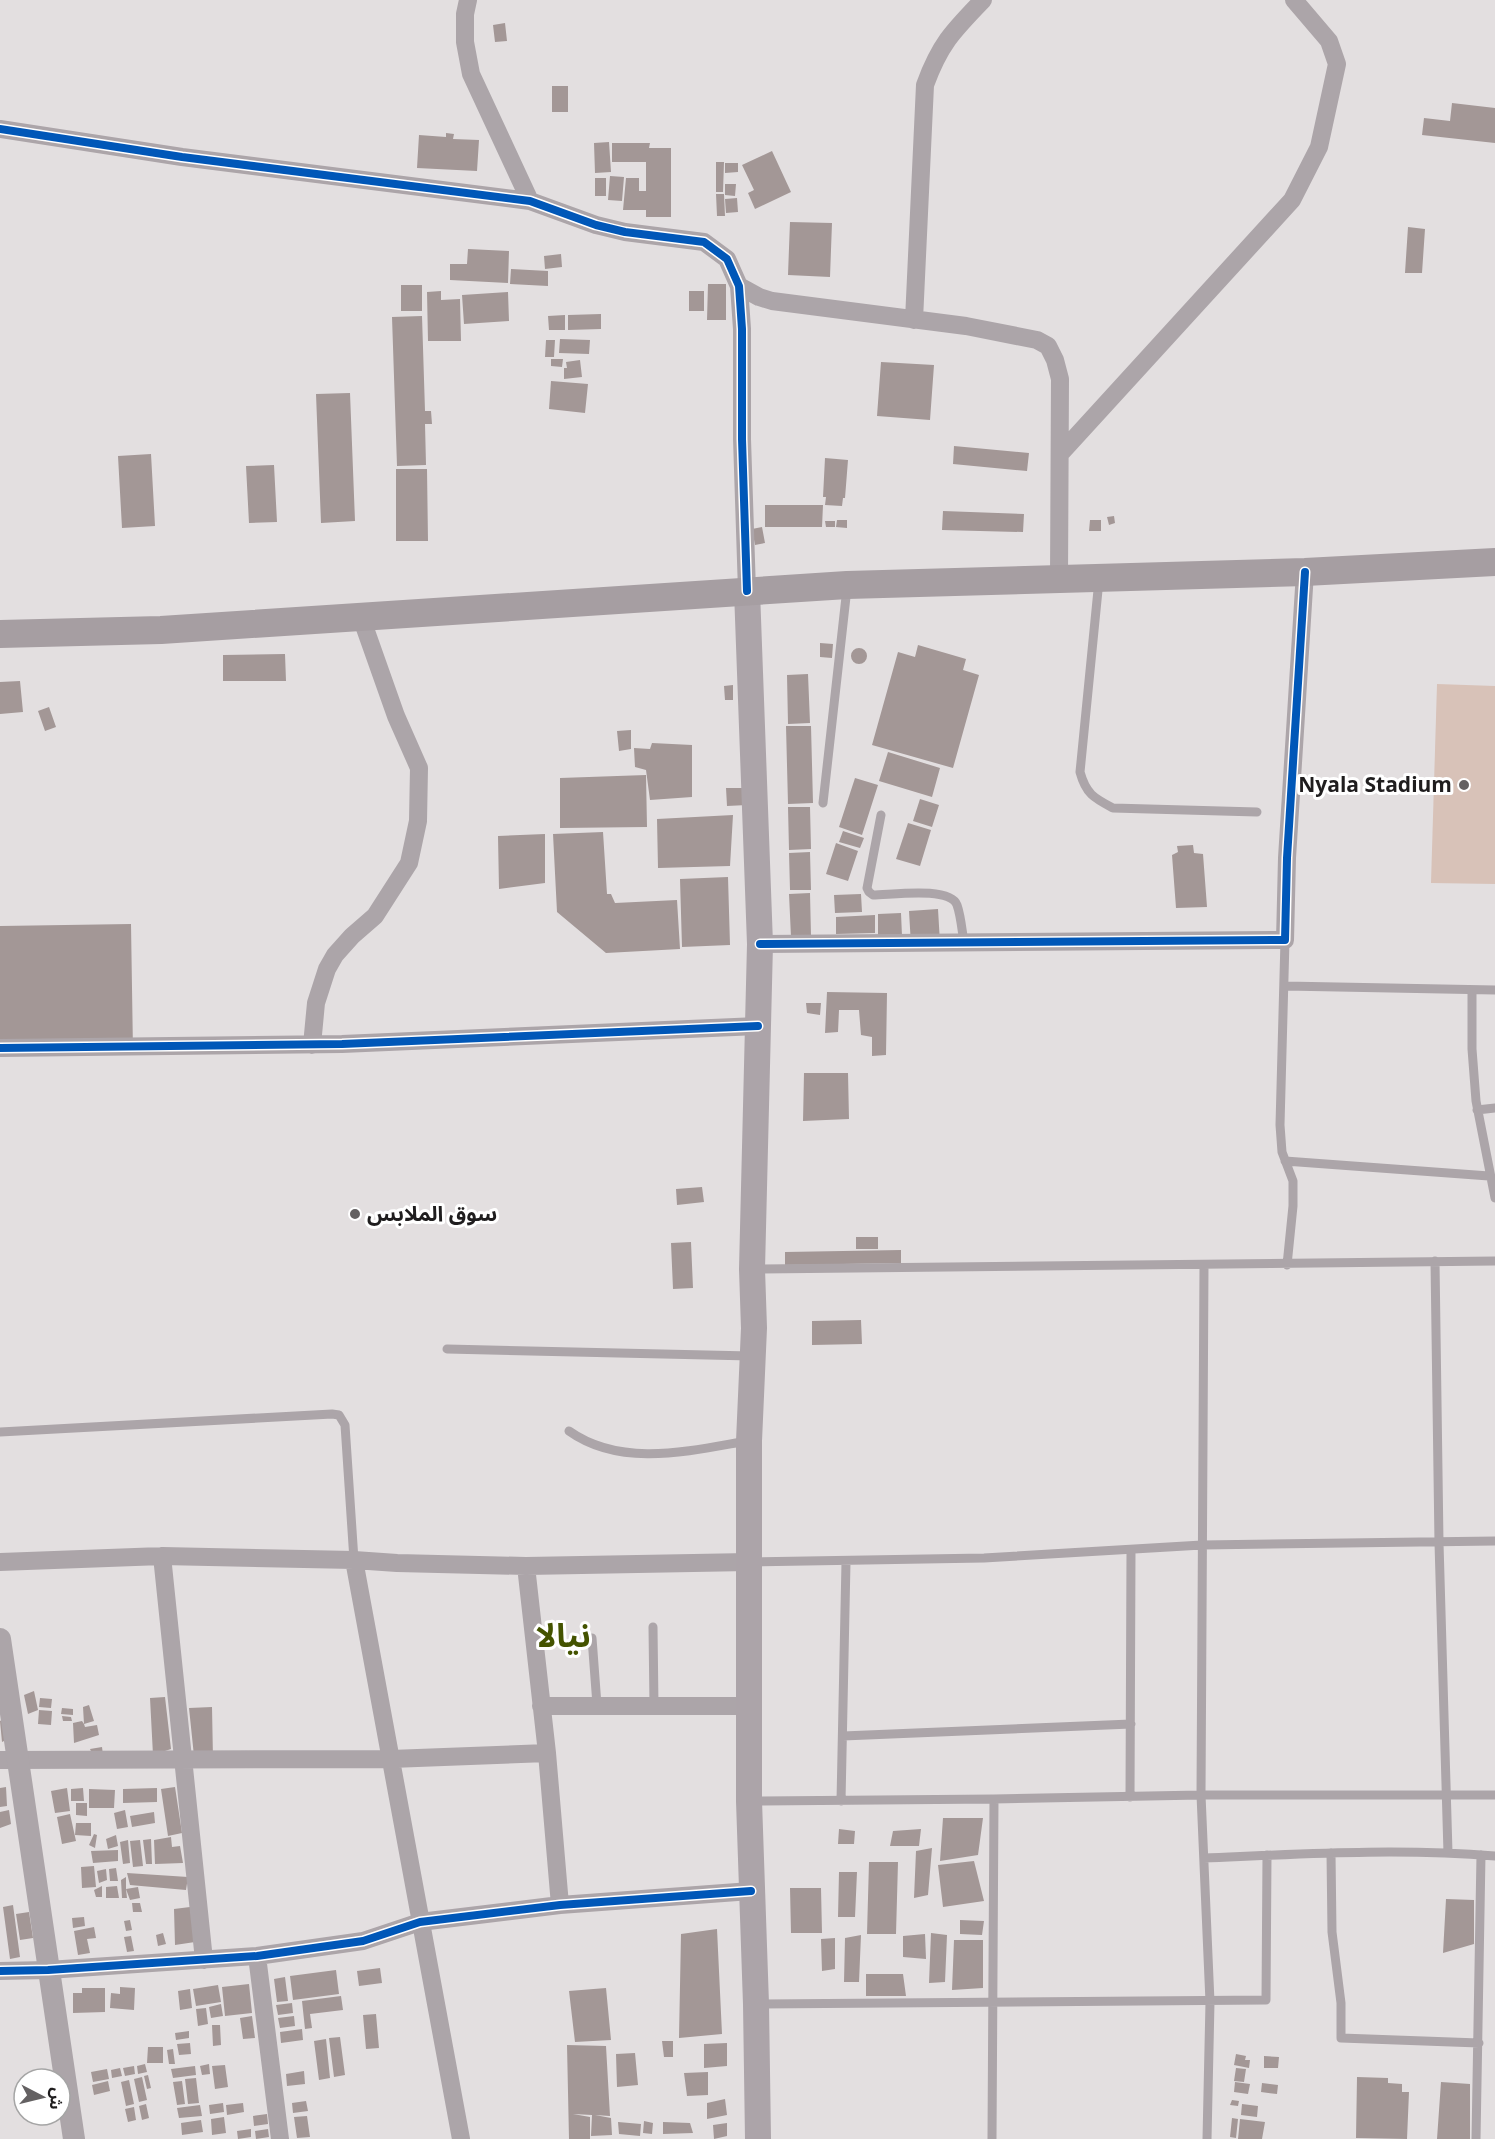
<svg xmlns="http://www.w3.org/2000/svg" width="1495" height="2139" font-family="'Open Sans','Noto Sans Arabic',sans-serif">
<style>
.green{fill:#d8c2b8}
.building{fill:#a39796}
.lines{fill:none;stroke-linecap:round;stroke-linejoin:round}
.service{stroke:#aca5a9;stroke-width:9}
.minor{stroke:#aca5a9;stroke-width:18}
.tertiary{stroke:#aca5a9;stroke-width:22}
.secondary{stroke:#aca4a9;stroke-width:26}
.primary{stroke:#a69ea2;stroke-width:28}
.cycleway-casing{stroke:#fff;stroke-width:11}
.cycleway{stroke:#0057b8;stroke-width:8}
.poi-dot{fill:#646162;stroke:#fff;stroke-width:2}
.labels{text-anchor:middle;stroke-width:6;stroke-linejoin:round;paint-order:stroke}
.poi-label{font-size:21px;font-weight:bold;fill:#1f1d1e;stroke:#fff;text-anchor:end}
.town-label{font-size:33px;font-weight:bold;fill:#445300;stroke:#fff}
</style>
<rect width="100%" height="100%" fill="#e3dfe0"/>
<path class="green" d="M1437,684L1495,686V884L1431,883Z"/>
<path class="building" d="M505,23L507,41L495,42L493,25Z
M552,86H568V112H552Z
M1452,103L1495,108V143L1422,135L1424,118L1450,121Z
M446,133L454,134L453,139L479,140L477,171L417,168L419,135L446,137Z
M609,142L611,172L595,173L594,143Z
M612,143H650L649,148H671V217H646V210H623L626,178H639V191H646V162H612Z
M772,151L791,192L755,209L748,193L754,190L742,165Z
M716,162H724L723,192H716Z
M725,163H738V172L725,173Z
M610,176L624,177L622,201L608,200Z
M595,178H606V196H595Z
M725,184H736L735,196L725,195Z
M716,194H724L725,216H717Z
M737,198L738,212L726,213L725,199Z
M790,222L832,223L830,277L788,275Z
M1408,227L1425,229L1422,273H1405Z
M468,249L509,251L508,283L450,280V264H467Z
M561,254L562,267L545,269L544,256Z
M511,269L548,271V286L510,284Z
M708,284H726V320H707Z
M401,285H422V311H401Z
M441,291V300L460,299L461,341H428L427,292Z
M689,291H704V311H689Z
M508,292L509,321L464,324L462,295Z
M601,314V329L568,330V315Z
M565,315V330H549L548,316Z
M422,316L425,411H431L432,424H425L426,465L397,466L392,317Z
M560,339L590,340L589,354L559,353Z
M546,340H555L554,357H545Z
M551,359H563L562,367L551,366Z
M580,360L582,377L564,379V368H567L566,362Z
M881,362L934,365L930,420L877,416Z
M551,381L588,384L585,413L549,409Z
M350,393L355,521L321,523L316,394Z
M954,446L1029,453L1027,471L953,464Z
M151,454L155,526L122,528L118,456Z
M825,458L848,460L845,498H843L842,506L825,505L826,497H823Z
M274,465L277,522L249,523L246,466Z
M396,469H427L428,541H396Z
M765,505H823L822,527H765Z
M943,511L1024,514L1023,532L942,530Z
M1114,516L1115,523L1109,525L1107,517Z
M837,520H847V528L836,527Z
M1090,520H1101V531H1089Z
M825,521H835V527H826Z
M762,527L765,543L755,545L752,529Z
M820,643L833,644L832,658L820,657Z
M918,645L966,659L963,670L979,675L953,768L872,745L898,652L915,657Z
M851 656a8 8 0 1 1 16 0a8 8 0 1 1-16 0Z
M285,654L286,681H223V655Z
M808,674L810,723L788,724L787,675Z
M20,681L23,712L0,714V682Z
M733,685V700H725L724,686Z
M49,707L56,727L45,731L38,711Z
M786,726H811L813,803L788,804Z
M631,730V749L619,751L617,731Z
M652,743L692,745V797L650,800L646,770L635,767L634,748L650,749Z
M888,752L940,768L932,797L879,781Z
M646,775L647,827L560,828V778Z
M855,778L878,785L862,835L839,827Z
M726,788H746L747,805L727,806Z
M920,799L939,805L932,827L913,821Z
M788,807H810L811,849L789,850Z
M733,815L730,866L658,868L657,819Z
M908,823L931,830L920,866L896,859Z
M843,831L864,838L860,848L839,842Z
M603,832L607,894H611L615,903L677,900L680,949L606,953L557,912L553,834Z
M545,834V883L499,889L498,836Z
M836,843L858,851L848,881L826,874Z
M1193,845L1194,853L1203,854L1207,907L1176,908L1172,855L1178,852L1177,846Z
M810,852L811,890H790L789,853Z
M728,877L730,945L682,947L680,879Z
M810,893L811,936L791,937L789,894Z
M861,894L862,912L835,913L834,895Z
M938,909L940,943L911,945L909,911Z
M901,913L902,936L878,937V914Z
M875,915V933L836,934V917Z
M131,924L133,1052L0,1054V926Z
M827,992L887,993L886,1055L872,1056V1037L861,1035L859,1010H839L838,1032L825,1033Z
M806,1003H821L820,1015L807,1013Z
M804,1073H848L849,1119L803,1121Z
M702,1187L704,1202L677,1205L676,1189Z
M856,1237H878V1249H856Z
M691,1242L693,1288L673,1289L671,1243Z
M901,1250V1263L785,1265V1252Z
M861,1320L862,1344L812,1345V1321Z
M34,1691L38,1710L28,1714L24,1695Z
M165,1697L171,1749L153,1755L150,1698Z
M40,1698L52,1699L51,1708L39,1707Z
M89,1705L94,1721L84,1724L85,1727L97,1725L99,1735L74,1743L73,1723L82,1721L84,1724L83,1707Z
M212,1707L213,1759L194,1756L189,1708Z
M62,1708L73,1709V1715L61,1714Z
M39,1710L52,1711L51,1725L38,1724Z
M62,1716L71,1717L72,1721H63Z
M2,1720L6,1740L2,1742L0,1721Z
M102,1747L103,1755L94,1758L90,1749Z
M6,1787L7,1806L0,1807V1788Z
M175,1787L182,1833L168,1836L161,1789Z
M67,1788L70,1811L55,1813L51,1791Z
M83,1788L84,1801H71V1789Z
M157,1788V1802L123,1803V1789Z
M89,1789L115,1790L114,1808H89Z
M76,1803H87V1816L76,1815Z
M9,1810L11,1824L0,1828V1812Z
M125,1810L128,1827L117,1829L114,1813Z
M154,1812L155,1823L132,1827L130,1816Z
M70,1814L76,1841L62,1844L57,1817Z
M943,1818H983L978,1855L940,1861Z
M76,1823H91V1836L75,1835Z
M839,1829L855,1831L854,1844H838Z
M921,1829L919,1846H890L893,1831Z
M94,1834L97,1835L95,1848L89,1845Z
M116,1835L118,1846L108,1849L106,1839Z
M171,1837L172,1847L180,1846L183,1863L155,1864L154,1840Z
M151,1839L152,1864H146L143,1840Z
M128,1840L130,1863L123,1864L120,1842Z
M140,1840L143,1866L133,1867L130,1841Z
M932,1848L928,1895L914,1898L916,1851Z
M118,1850V1861L93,1863L91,1851Z
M974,1861L984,1901L943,1907L938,1865Z
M869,1862H898L896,1934H867Z
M94,1866L96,1887L82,1888L81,1867Z
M116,1868L118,1881H110L109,1869Z
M106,1869L107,1880L99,1883L97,1871Z
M839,1872H857L855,1917H838Z
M127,1873L188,1877L186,1890L130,1885Z
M126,1877V1889L138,1887L140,1898L130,1900L126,1889L127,1898H122L121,1880Z
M102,1886V1897H96L94,1890Z
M117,1886L119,1898H106V1887Z
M790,1888H821L822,1933H791Z
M1446,1899L1474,1900V1944L1443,1953Z
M132,1903H140L142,1912H133Z
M13,1905L20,1957L10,1959L3,1907Z
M190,1907L195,1942L175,1945L174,1909Z
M29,1912L33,1938L20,1940L16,1914Z
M84,1917L85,1926L73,1928L72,1918Z
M130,1920L132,1930L126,1931L124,1921Z
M960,1920L984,1921L982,1935L960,1934Z
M94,1927L96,1938L87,1939L90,1953L78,1955L74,1931Z
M717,1929L722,2034L679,2038L681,1934Z
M163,1933L166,1944L158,1946L156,1935Z
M931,1933L947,1935L945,1982L929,1983Z
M925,1934L926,1959L903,1957V1936Z
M861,1935L859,1982H844L845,1938Z
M131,1936L134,1951L127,1952L124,1937Z
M835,1938V1969L822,1971L821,1939Z
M954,1940H983V1988L952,1990Z
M380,1968L382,1983L359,1986L357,1971Z
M336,1970L339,1994L293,2000L290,1976Z
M866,1974H903L906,1996H866Z
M285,1977L288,2001L277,2002L274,1979Z
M249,1984L252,2013L225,2016L222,1987Z
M218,1985L221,2002L196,2006L193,1989Z
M120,1987L135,1988L134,2010L110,2008L111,1993L120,1994Z
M82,1988H105V2012L73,2013V1993H82Z
M606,1988L611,2040L575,2042L569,1991Z
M190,1989L192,2008L180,2010L178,1991Z
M341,1996L343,2010L310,2014L312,2028L305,2029L302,2001Z
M292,2003L293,2013L278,2015L276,2005Z
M221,2004L223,2016L211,2018L209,2007Z
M206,2008L208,2024L198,2026L196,2009Z
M376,2014L379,2048L366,2049L363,2015Z
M252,2016L255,2038L243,2039L240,2018Z
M294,2016L295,2026L280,2028L278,2018Z
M212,2025H220L221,2045L213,2046Z
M302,2029L303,2040L281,2043L280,2032Z
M189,2031V2038L176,2040L175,2033Z
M340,2037L345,2075L334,2077L329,2038Z
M326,2039L330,2078L319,2080L314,2041Z
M662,2041H673V2057H664Z
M190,2043L191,2054L179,2055L177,2044Z
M727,2043V2066L704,2068V2044Z
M567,2045L606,2046L610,2116L595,2115L611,2118L612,2135L591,2136L592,2115L573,2114L590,2117V2139H569Z
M148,2047H163V2063H147Z
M173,2049L175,2064H169L167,2050Z
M635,2053L638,2085L617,2087L616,2054Z
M1236,2054L1246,2056L1245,2060H1250L1249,2068L1234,2065Z
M1264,2056L1279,2057L1278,2068H1264Z
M145,2064L147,2072L138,2074L137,2066Z
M209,2064L210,2074L202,2075L200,2066Z
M225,2065L228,2087L215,2089L212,2066Z
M134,2066L135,2074L125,2076L123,2068Z
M195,2066L196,2075L173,2078L171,2069Z
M120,2068L122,2076L112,2078L111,2070Z
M1236,2068L1246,2069L1244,2082L1234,2081Z
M107,2069L109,2079L93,2082L91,2072Z
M304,2071L305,2084L287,2086L286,2074Z
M708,2072V2095L687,2096L684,2073Z
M148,2075L151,2088L147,2089L144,2076Z
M142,2077L147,2100L139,2102L134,2079Z
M1357,2077L1388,2078V2083L1402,2084V2092H1409L1407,2139L1356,2138Z
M196,2078L199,2103L188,2104L185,2079Z
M129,2080L134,2104L126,2106L121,2082Z
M108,2081L110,2091L94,2095L92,2085Z
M182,2081L185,2104L177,2105L173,2082Z
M1235,2082L1250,2084L1248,2094L1234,2092Z
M1441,2082L1470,2084V2139H1437Z
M1262,2083L1278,2085L1277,2094L1261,2092Z
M725,2099L727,2115L707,2119V2103Z
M1232,2100L1239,2101L1238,2106L1230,2105Z
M306,2101L308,2111L293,2113L292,2103Z
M223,2103L224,2112L210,2114L209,2105Z
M243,2103L244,2112L227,2115L226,2105Z
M146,2104L149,2118L142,2120L139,2106Z
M1242,2104L1258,2106L1257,2117L1241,2115Z
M200,2105L202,2116L179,2118L177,2108Z
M134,2107L136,2120L128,2122L125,2109Z
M267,2114L268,2124L254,2126L253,2116Z
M307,2116L310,2137L297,2138L294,2117Z
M224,2117L226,2133L212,2135L211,2119Z
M1232,2118L1238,2119L1236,2138L1230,2137Z
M1240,2119L1265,2122L1262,2139H1238Z
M201,2120L203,2132L182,2135L181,2123Z
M644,2121L653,2123L652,2134L643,2133Z
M618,2122L641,2124L640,2136L619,2134Z
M663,2122L690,2123L693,2133L663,2134Z
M727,2123V2136L714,2139L713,2125Z
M251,2129V2137L238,2139L237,2131Z
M268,2129L269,2137L256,2139L255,2131Z"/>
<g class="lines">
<path class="service" d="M1099,580L1080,772C1086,794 1094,798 1113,808L1257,812
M823,803L847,588
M881,815L867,888L869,892L873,895C891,895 950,886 957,905C961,916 962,931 964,943
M1285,940L1280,1125L1282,1152L1293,1181V1206L1287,1265
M1285,986L1495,990
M1472,990V1049L1476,1101L1495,1198
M1477,1110L1495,1108
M1285,1161L1489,1176
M1435,1261L1439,1543L1448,1853
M1204,1265L1201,1795L1210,2002L1207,2139
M755,1269L1495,1261
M447,1349L751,1356
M569,1431C621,1468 689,1451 747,1441
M0,1432L332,1414L339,1415L345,1425L354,1560
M751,1562L984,1558L1202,1545L1495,1541
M653,1627L654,1706
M592,1638L597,1705
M843,1736L1131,1724
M1130,1797L1131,1550
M750,1801L994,1799L1201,1795H1495
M841,1801L846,1562
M1331,1853L1332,1932L1341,2003V2038L1479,2043
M1204,1858C1301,1854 1398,1848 1495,1856
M759,2004L1266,2000L1267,1855
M992,2139L994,1799
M1476,2139L1481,1855"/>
<path class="minor" d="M468,0L465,14V42L471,74L530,201
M0,129L182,157L530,201L596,225L625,232L704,242L727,259L739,286L742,329V439L747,591
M739,286L759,297L772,301L966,326L1037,340L1048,346L1055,360L1060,379L1059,578
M914,320L925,85C940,44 953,31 983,0
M1060,454L1292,200L1319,147L1337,64L1329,41L1294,0
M760,944L1285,940L1287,858L1305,572
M312,1045L316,1003L327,969L335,955L352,936L375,916L409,863L418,821L419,768L396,716L361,617
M0,1048L342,1044L758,1026
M162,1556L204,1960
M354,1560L461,2139
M0,1562L162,1556L354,1560L397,1563L526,1566L749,1562
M526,1566L547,1753L560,1905
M541,1706H750
M0,1760L391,1759L547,1753
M257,1956L280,2139
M0,1971L48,1970L257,1956L363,1941L420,1922L560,1905L751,1891"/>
<path class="tertiary" d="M0,1639L74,2139"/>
<path class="secondary" d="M747,591L760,944L752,1269L754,1328L749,1441V1801L756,2004L758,2139"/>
<path class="primary" d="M0,634L161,630L847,585L1305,572L1495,562"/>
<g class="cycleway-casing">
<path id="cycleway" d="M0,129L182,157L530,201L596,225L625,232L704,242L727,259L739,286L742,329V439L747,591
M760,944L1285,940L1287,858L1305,572
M0,1048L342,1044L758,1026
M0,1971L48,1970L257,1956L363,1941L420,1922L560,1905L751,1891"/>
</g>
<use href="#cycleway" class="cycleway"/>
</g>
<g class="poi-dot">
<circle cx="1464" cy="785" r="6"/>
<circle cx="355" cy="1214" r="6"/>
</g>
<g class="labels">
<g class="poi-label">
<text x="1452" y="792">Nyala Stadium</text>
<text x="367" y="1221" text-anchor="start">سوق الملابس</text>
</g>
<g class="town-label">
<text x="563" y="1647">نيالا</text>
</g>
</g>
<g transform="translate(42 2097) rotate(97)"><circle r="28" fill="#ffffff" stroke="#a5a5a5" stroke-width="1.5"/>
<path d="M0-4.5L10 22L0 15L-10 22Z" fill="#646162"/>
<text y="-9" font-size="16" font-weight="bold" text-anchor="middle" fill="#1f1d1e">ش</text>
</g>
</svg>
